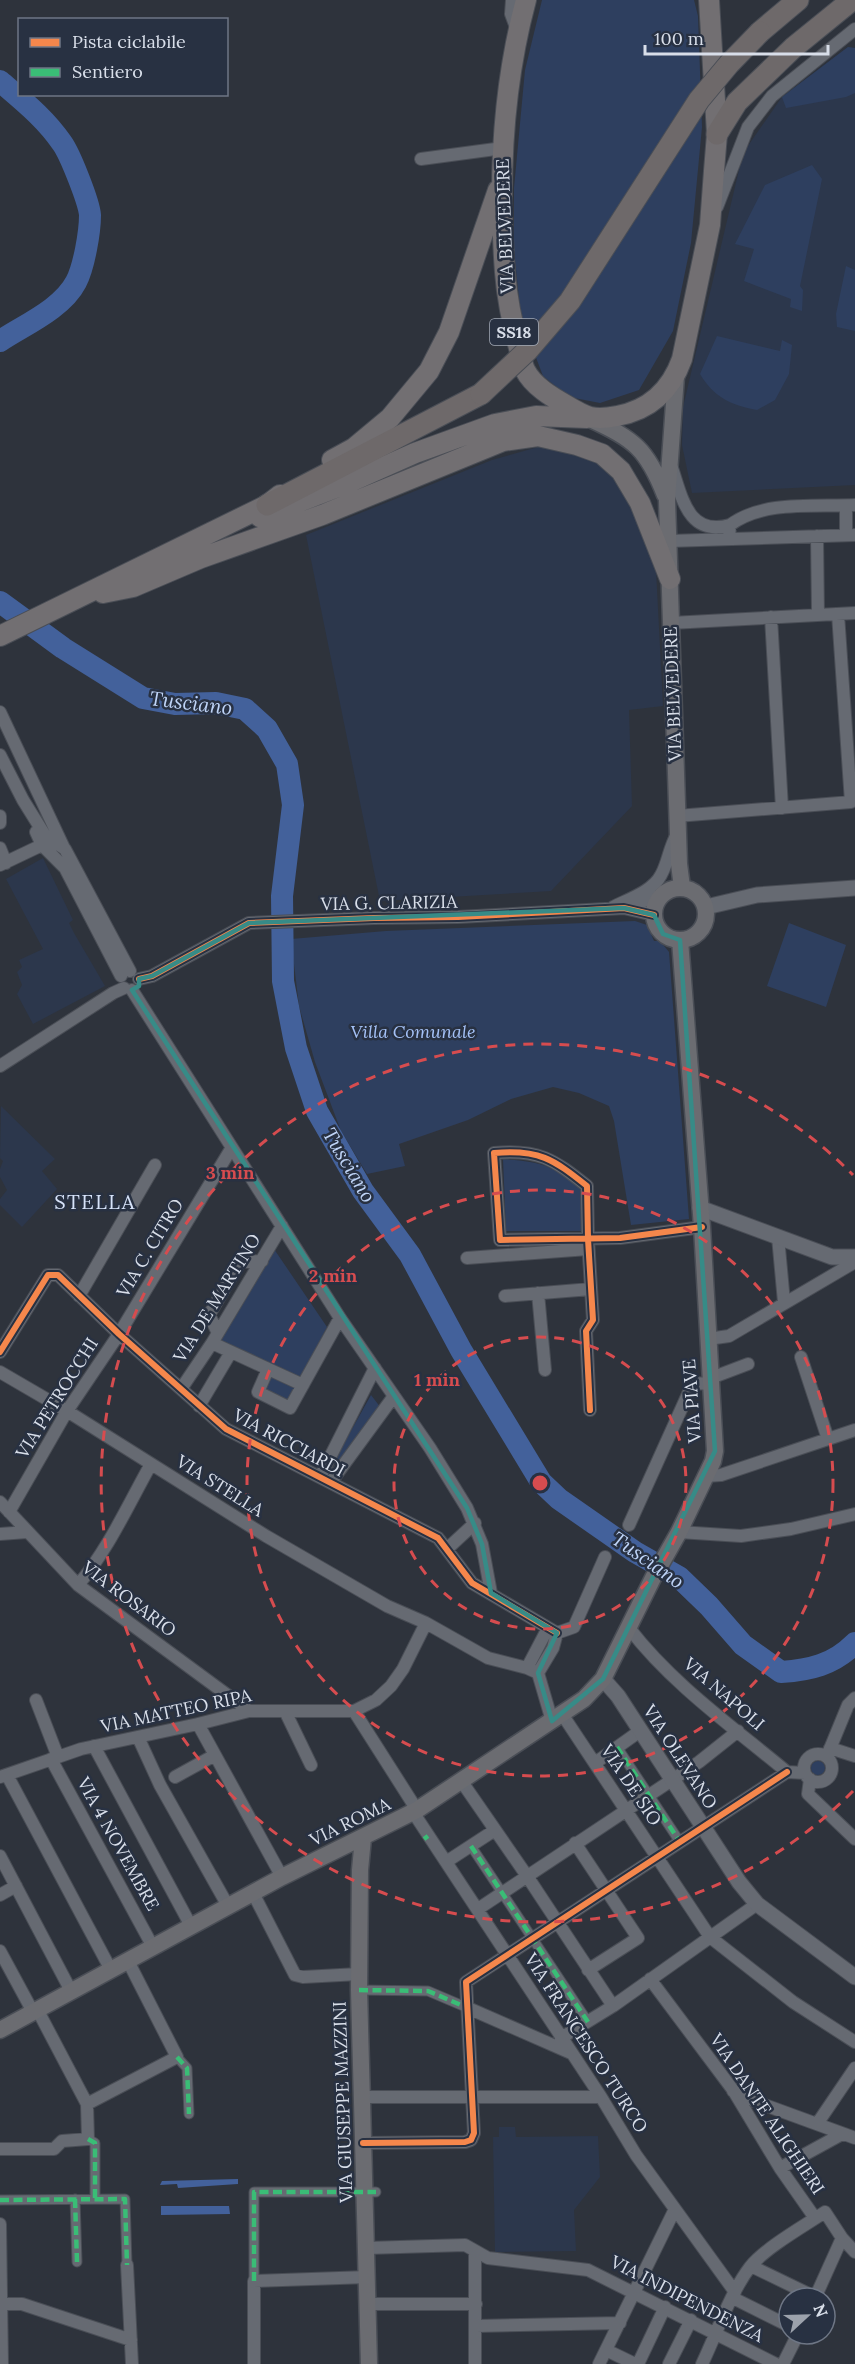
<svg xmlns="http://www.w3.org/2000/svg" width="855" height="2364" font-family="Lora,serif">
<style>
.built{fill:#2c374c}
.green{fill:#2e3f5f}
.water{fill:#43619b}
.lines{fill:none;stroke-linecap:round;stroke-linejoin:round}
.river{stroke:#43619b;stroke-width:22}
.pedestrian-casing{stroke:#4a4e56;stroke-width:11}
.minor-casing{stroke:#4a4e56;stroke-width:14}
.tertiary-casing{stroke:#4a4e56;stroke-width:17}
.secondary-casing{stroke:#4a4e56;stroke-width:19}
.primary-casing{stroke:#4a4e56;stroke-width:22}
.motorway-casing{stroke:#4a4e56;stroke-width:23}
.pedestrian{stroke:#666a72;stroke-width:9}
.minor{stroke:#666a72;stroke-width:12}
.tertiary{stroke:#666a72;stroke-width:15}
.secondary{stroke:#6b6c71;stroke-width:16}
.primary{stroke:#726f72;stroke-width:20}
.motorway{stroke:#6e696a;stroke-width:21}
.motorway-bridge-casing{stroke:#4a4e56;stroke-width:23;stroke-linecap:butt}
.motorway-bridge{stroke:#6e696a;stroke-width:21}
.quiet{stroke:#3abd76;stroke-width:4.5;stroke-dasharray:9 4.5;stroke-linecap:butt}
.cycleway-casing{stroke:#283142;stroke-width:10}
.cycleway{stroke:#f5874c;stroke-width:6}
.marked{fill:none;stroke:#378b87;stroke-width:4.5;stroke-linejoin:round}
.ring{fill:none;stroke:#d64c4f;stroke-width:3;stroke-dasharray:10 8}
.labels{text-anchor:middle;stroke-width:5;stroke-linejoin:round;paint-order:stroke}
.shield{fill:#283142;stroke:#a3aab7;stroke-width:1.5}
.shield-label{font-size:16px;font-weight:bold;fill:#d8dee9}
.street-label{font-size:18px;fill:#d8dee9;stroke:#283142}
.park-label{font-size:18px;font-style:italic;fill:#a4c1f6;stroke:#283142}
.water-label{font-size:20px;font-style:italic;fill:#bfd4f7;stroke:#283142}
.neighbourhood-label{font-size:20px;letter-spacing:1.5px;fill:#d7e3f9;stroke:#283142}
.centre{fill:#d64c4f;stroke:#283142;stroke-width:3}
.ring-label{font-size:18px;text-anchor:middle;font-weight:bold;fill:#d64c4f;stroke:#283142;stroke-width:5;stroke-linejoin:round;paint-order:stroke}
</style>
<rect width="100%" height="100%" fill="#2e333c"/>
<path class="built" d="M848,47L855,48V485L692,493L682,445L683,407L743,153L782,97Z
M545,445L578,450L611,472L640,523L656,570L663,706L629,710L632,806L551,891L380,901L306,535L492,460Z
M43,858L73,920L69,923L74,933L105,986L33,1024L17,994L22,985L17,972L22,967L19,960L43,949L6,879Z
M1,1106L55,1159L42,1171L57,1189L22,1227L0,1205V1199L7,1190L0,1177V1169L3,1161L0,1158Z
M499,2127H515L516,2137L598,2136L600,2177L574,2210L576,2251L495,2252L493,2137H499Z"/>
<path class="green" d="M542,0H694L698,16L702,127L691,243L673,331L639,390L600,403L569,397L543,376L521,318L514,250V188L525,70Z
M848,47L855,48V93L846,97L786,108L782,97Z
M812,165L822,179L800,286L803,290L802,311L790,307L791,299L744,281L754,249L735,244L765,185Z
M846,266L855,270V331L837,327L836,314Z
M717,336L780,351L782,340L792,345L789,374L775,400L757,410C730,405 714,397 700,374Z
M635,921L647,925L654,941H660L669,952L689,1219L631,1225L614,1121L609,1106L579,1093L553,1087L511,1099L468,1120L399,1144L405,1166L367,1174L341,1131L315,1062L299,1006L291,939L386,931Z
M789,923L846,945L826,1007L767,986Z
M503,1159C542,1162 549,1164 580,1187L583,1231H506Z
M274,1249L327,1327L284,1409L253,1393L262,1373L215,1348Z
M371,1395L381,1408L338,1465L333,1463Z
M811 1768a7 7 0 1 1 14 0a7 7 0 1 1-14 0Z"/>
<path class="water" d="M238,2179V2184L178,2188L177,2184L160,2185L162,2181Z
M161,2206H229L230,2214L161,2215Z"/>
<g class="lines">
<path class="river" d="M0,81C22,100 45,118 62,143C70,154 89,202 90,215C90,232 84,267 76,282C62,309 24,325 0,341
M0,602L63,648L143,698L175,704L216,703L245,709L267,729L287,764L293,805L282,896L283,981L296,1048L317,1111L363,1191L410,1255L461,1350L541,1482L559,1499L635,1552L679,1577L709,1606L743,1645L781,1672C810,1670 833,1665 855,1643"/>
<g class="pedestrian-casing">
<path id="pedestrian" d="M617,1747L680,1842
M471,1846L588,2022
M359,1990L428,1991L468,2008
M177,2057L187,2068L189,2114
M88,2139L95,2143V2199
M75,2199L77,2262
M0,2200L125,2199L127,2265
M254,2281V2192H376"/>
</g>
<g class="minor-casing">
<path id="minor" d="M512,0L511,14L517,30
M421,159L503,148
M717,207L748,127L772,96L855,29
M672,468C682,497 688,537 730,525
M846,506V535
M817,536L818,615
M729,539L730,525C764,500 814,507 855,505
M669,541L855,535
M771,617L782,808
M671,623L855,613
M0,712L64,848
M0,755L23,800L46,837L65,849L130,971
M0,816V823
M677,816L851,802L838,614
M36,832L42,845L65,868L121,976
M0,848L6,863
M0,865L42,845
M628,906L660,896
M613,907C629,899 653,891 661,875C668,863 669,848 677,834
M139,979L152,976L249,923L374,918L458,917L624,908L654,915
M132,990L340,1318L430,1448L467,1508L482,1544L491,1593
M0,1066L113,993L124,988
M778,1237L784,1302
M467,1258L588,1249
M538,1293L545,1370
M79,1296L155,1165
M505,1296L591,1289
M218,1333L209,1315L240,1262L262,1261
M708,1339L729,1336L855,1262
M212,1343L303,1385
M0,1352L48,1275H58L119,1334L226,1429L438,1538L472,1583L557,1633
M801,1357L828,1439
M268,1369L258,1392L290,1408L340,1318
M0,1372L67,1411L266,1536L387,1606L426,1623L488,1658L527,1668L538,1673
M711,1378L748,1364
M181,1389L212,1343L282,1226
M199,1406L231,1352
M590,1410L586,1331L593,1320L588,1239L587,1186C553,1159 539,1149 494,1153L500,1240L620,1238L702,1227
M706,1476L721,1475L855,1430
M320,1477L375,1368
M331,1482L394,1396
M0,1502L78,1585L249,1711
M9,1512L67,1411L119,1334L231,1149
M629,1525L693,1383L711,1384
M679,1532L741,1536L791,1529L855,1514
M0,1534L27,1532
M448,1548L475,1523
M78,1585C108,1550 128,1505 151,1464
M629,1628C672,1684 733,1727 787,1772L805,1773
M557,1633L574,1627L605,1557
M527,1668L548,1628
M36,1700L58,1757
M285,1711L311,1765
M354,1711L417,1810
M562,1714L710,1937L793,2002L855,2042
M552,1721L538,1673L553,1648L557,1633
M198,1724L282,1877
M138,1737L160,1785L228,1906
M94,1746L191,1926
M830,1748L855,1756
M804 1768a14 14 0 1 1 28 0a14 14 0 1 1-28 0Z
M827,1756L848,1705L855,1698
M51,1759L153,1947
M595,1763L640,1731
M7,1775L111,1970
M0,1777L81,1749L198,1724L249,1711H354L376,1700L391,1686L403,1669L426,1623
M175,1777L215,1755
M810,1779L808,1794L855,1839
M462,1782L527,1876L613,2006
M413,1812L601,2097L636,2155L735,2292
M575,1843L638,1938L588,1970
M0,1856L71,1991
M446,1862L495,1830
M253,1893L295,1975L303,1977L359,1974
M0,1895L16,1886
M478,1909L699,1762L738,1731
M0,1951L33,2012
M650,1979L733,2090L780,2168L815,2218
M468,2008L571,2053
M561,2038L613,2006L757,1904
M733,2091L762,2104L855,2138
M361,2097H601
M87,2104L177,2057L128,1961
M817,2124L855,2068
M363,2143L465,2142L471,2140L474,2133L466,1982L787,1772
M0,2149H54L62,2141L88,2139L87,2104L37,2009
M780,2168L842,2134
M0,2224L2,2364
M367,2248L465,2245L488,2258L588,2270L776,2364
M475,2251V2364
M127,2265L132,2364
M751,2266L815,2297
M733,2298L789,2326
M815,2298L842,2238
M2,2304H22L131,2340
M368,2304H476
M476,2326L620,2323
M606,2350L635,2364
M254,2364V2281L368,2277
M599,2364L675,2209
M638,2364L665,2307
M669,2364L691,2320
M702,2364C717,2333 729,2295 750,2267C765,2248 804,2226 825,2212L842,2238L855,2252
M783,2364L798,2334"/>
</g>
<g class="tertiary-casing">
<path id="tertiary" d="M706,907L757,895L855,888
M700,1208L832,1257H855
M603,1679L618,1696L739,1882L757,1904L855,1977"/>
</g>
<g class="secondary-casing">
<path id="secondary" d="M676,376L667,501L679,864L682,887
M590,419C634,439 647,449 665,495
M654 914a26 26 0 1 1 52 0a26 26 0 1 1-52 0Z
M363,1838L360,1870L359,1990L369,2364
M0,2030L282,1877L417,1810L584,1699L603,1679L653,1578L679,1532L713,1461L715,1451L702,1227L680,940"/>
</g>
<g class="primary-casing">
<path id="primary" d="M526,0C502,89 498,180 505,272C507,298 512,323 519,348C521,355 522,364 525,370C533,386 552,397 566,405C586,417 593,421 617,416C650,410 671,390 682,359L710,225L714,171L717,134L709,0
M332,460L354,448L390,418L429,371L449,332L498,190
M260,517L343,485L415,453L495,424L536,416L587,418
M103,593L133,587L201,558L322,515L503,441L538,436L577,445L602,454L621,471L640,503L670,579
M0,636L267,505L280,495"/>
</g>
<g class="motorway-casing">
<path id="motorway" d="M760,32L798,0
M717,134L737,102L793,48L852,0
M267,505L481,394"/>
</g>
<use href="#pedestrian" class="pedestrian"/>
<use href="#minor" class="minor"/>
<use href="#tertiary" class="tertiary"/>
<use href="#secondary" class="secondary"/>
<use href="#primary" class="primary"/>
<use href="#motorway" class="motorway"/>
<g class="motorway-bridge-casing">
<path id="motorway-bridge" d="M481,394L528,350L570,301L699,100L729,64L760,32"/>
</g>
<use href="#motorway-bridge" class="motorway-bridge"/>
<path class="quiet" d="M617,1747L680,1842
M424,1839L428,1836
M471,1846L588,2022
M359,1990L428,1991L468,2008
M177,2057L187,2068L189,2114
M88,2139L95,2143V2199
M75,2199L77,2262
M0,2200L125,2199L127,2265
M254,2281V2192H376"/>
<g class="cycleway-casing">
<path id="cycleway" d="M139,979L152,976L249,923L374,918L458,917L624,908L654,915
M0,1352L48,1275H58L119,1334L226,1429L438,1538L472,1583L557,1633
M590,1410L586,1331L593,1320L588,1239L587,1186C553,1159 539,1149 494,1153L500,1240L620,1238L702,1227
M363,2143L465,2142L471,2140L474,2133L466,1982L787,1772"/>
</g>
<use href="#cycleway" class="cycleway"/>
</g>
<path class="marked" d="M624,908L654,915L663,934L680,940L715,1451L603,1679L552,1721L538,1673L557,1633L491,1593L482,1544L467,1508L132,990L139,986V979L152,976L249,923Z"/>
<g class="ring">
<circle cx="540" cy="1483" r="146"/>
<circle cx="540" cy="1483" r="293"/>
<path d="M853 1791A439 439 0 1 1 853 1175"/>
</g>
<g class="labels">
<rect class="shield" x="490" y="319" width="48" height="26" rx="4.5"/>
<g class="shield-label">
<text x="514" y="338">SS18</text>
</g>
<g class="street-label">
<text transform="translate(505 226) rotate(-92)" y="6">VIA BELVEDERE</text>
<text transform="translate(673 694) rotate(-92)" y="6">VIA BELVEDERE</text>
<text transform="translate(389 903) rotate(-1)" y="6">VIA G. CLARIZIA</text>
<text transform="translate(150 1248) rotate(-59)" y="6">VIA C. CITRO</text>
<text transform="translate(217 1298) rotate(-58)" y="6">VIA DE MARTINO</text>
<text transform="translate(57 1398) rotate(-58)" y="6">VIA PETROCCHI</text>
<text transform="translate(692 1401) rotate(-94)" y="6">VIA PIAVE</text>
<text transform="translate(289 1443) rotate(28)" y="6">VIA RICCIARDI</text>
<text transform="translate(220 1486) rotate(32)" y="6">VIA STELLA</text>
<text transform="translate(129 1599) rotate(37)" y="6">VIA ROSARIO</text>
<text transform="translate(724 1694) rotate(41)" y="6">VIA NAPOLI</text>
<text transform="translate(176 1711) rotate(-12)" y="6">VIA MATTEO RIPA</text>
<text transform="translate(680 1757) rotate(57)" y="6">VIA OLEVANO</text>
<text transform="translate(631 1785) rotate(56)" y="6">VIA DE SIO</text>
<text transform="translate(350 1822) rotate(-26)" y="6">VIA ROMA</text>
<text transform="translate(118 1844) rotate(61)" y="6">VIA 4 NOVEMBRE</text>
<text transform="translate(586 2043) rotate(57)" y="6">VIA FRANCESCO TURCO</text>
<text transform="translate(343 2102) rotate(-92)" y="6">VIA GIUSEPPE MAZZINI</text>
<text transform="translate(767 2114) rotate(56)" y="6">VIA DANTE ALIGHIERI</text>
<text transform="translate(687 2299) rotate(27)" y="6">VIA INDIPENDENZA</text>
</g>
<g class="park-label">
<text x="413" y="1038">Villa Comunale</text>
</g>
<g class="water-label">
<text transform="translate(191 703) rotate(7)" y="7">Tusciano</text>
<text transform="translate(349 1165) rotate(59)" y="7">Tusciano</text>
<text transform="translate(648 1560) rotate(35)" y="7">Tusciano</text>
</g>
<g class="neighbourhood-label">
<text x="95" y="1209">STELLA</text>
</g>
</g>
<circle cx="540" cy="1483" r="9" class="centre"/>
<g class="ring-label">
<text x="230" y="1179">3 min</text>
<text x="333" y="1282">2 min</text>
<text x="437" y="1386">1 min</text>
</g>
<rect x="18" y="18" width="210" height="78" fill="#283142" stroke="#6e7685" stroke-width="1.5"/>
<rect x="30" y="38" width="30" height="9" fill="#f5874c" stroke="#6e7685" stroke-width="1.5"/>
<text x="72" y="48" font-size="18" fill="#d8dee9">Pista ciclabile</text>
<rect x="30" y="68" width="30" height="9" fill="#3abd76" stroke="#6e7685" stroke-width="1.5"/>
<text x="72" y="78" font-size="18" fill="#d8dee9">Sentiero</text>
<g transform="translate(807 2316) rotate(68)"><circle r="28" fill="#283142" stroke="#6e7685" stroke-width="1.5"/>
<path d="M0-4.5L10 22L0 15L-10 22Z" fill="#9ca2ac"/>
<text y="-9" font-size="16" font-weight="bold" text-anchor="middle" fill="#d8dee9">N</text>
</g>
<path d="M645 45v9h183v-9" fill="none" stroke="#d8dee9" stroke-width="3"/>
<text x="654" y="45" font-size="18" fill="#d8dee9" stroke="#283142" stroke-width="4.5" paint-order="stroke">100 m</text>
</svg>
